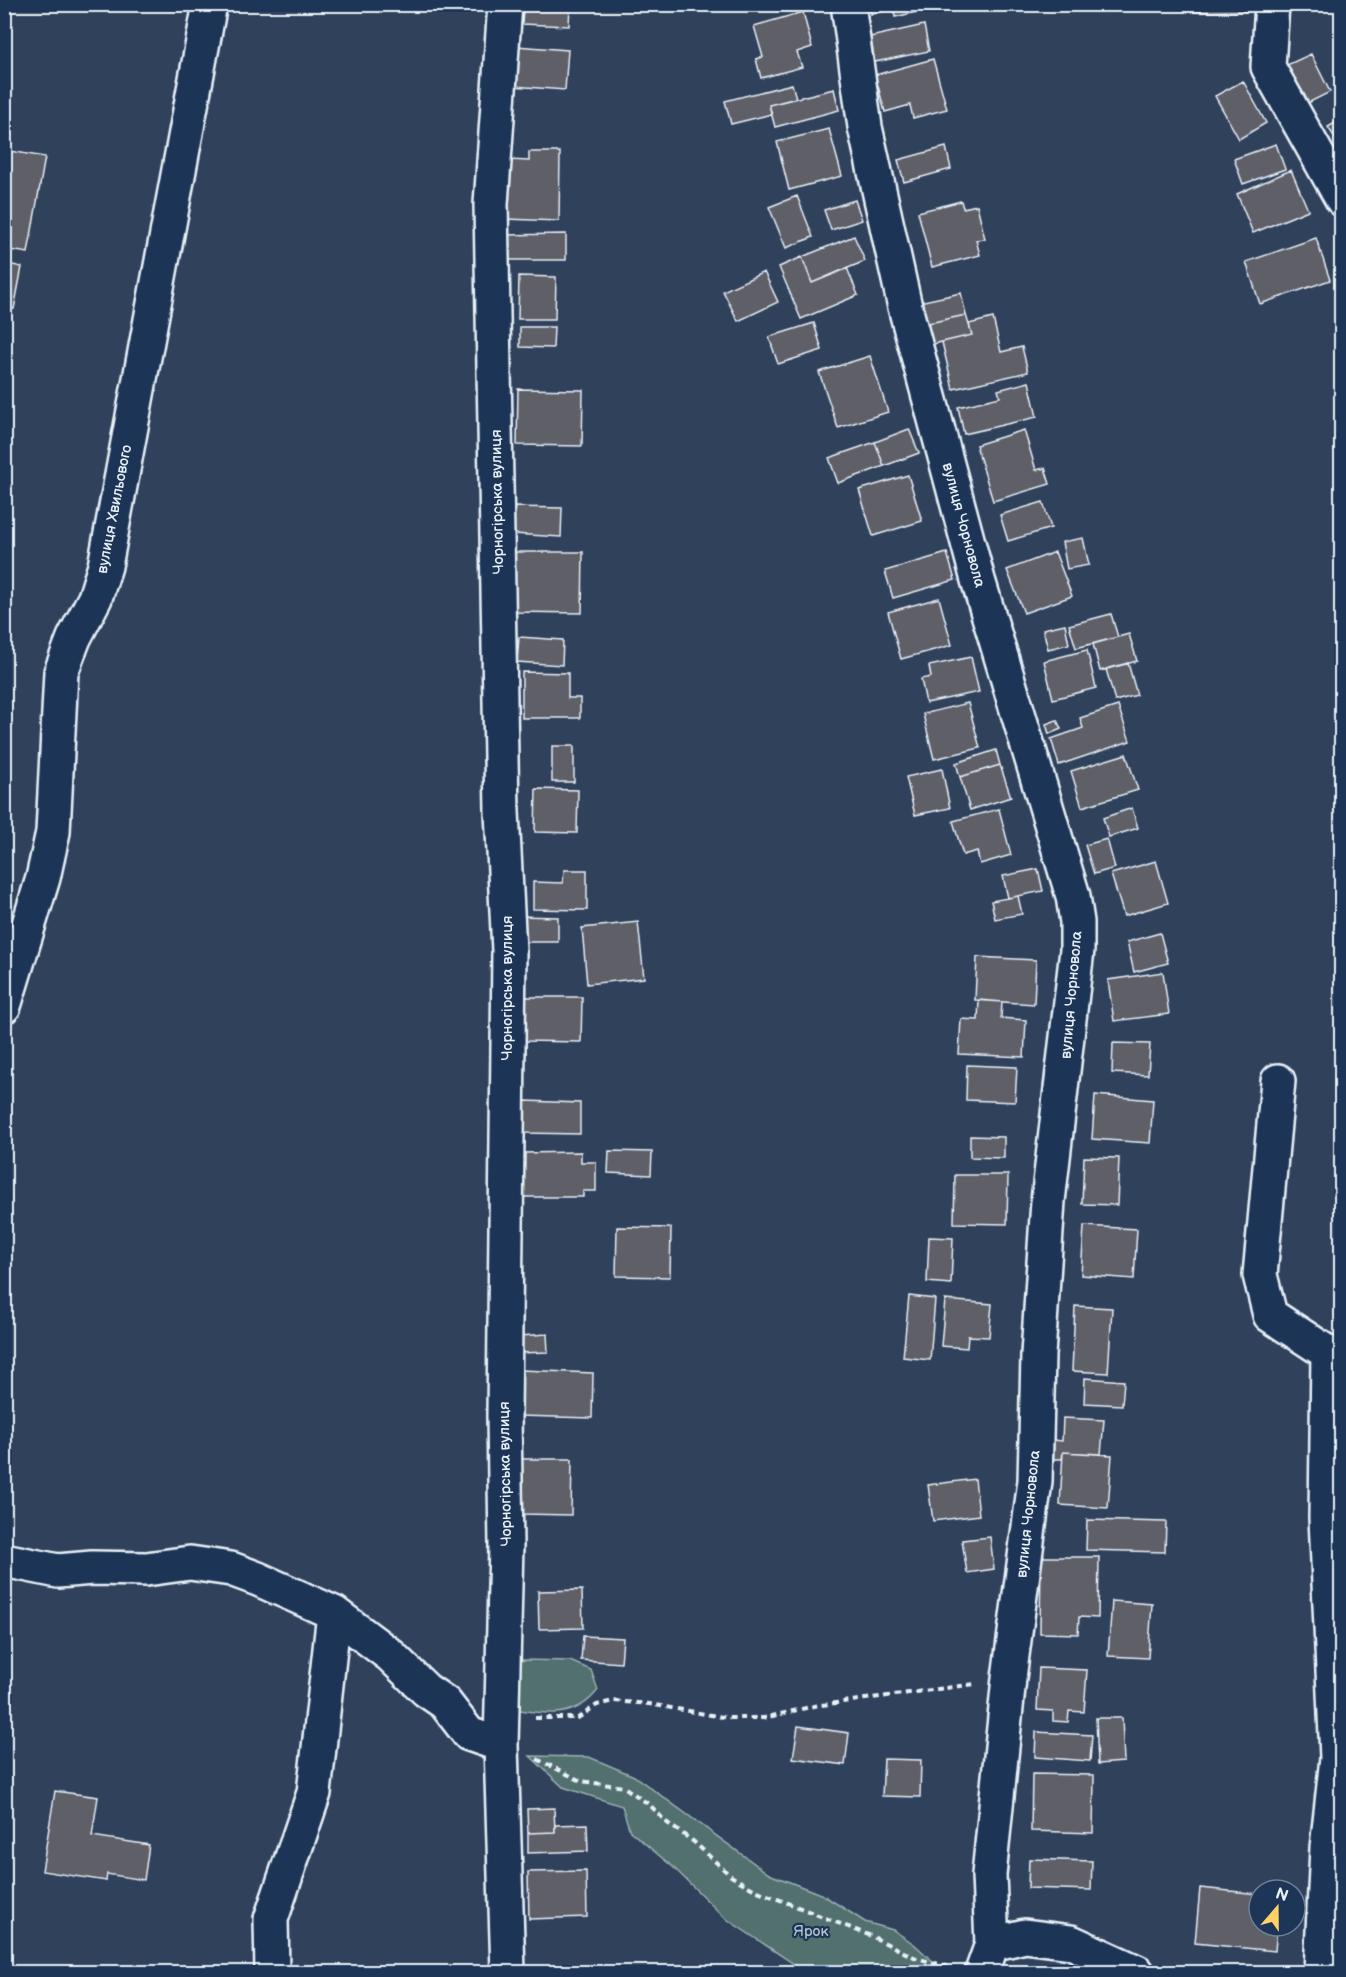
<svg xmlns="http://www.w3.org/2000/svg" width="1346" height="1977" font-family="'Balsamiq Sans',sans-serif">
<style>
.green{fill:#516f6e;stroke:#9cb0b3;stroke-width:1.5}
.building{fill:#5e5e68;stroke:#e8f1f8;stroke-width:1.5}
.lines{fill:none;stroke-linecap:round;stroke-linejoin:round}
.street-casing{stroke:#e8f1f8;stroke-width:38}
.path{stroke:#e8f1f8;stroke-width:4;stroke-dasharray:6 4.5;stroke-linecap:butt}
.street{stroke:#1d3557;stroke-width:33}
.labels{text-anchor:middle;stroke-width:4.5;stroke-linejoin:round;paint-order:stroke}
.street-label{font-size:15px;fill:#e8f1f8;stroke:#1d3557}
.park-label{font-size:15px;fill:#b3c4c8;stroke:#1d3557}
</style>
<rect width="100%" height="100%" fill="#30415c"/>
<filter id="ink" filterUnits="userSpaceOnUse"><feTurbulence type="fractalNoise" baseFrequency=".0167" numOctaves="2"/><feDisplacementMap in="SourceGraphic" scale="12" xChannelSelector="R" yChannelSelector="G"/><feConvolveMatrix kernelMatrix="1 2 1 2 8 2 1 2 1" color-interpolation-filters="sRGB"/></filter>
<g filter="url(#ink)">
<path class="green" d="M522,1660L570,1661L591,1670L598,1690C574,1722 541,1713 506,1708Z
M530,1756L589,1757L634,1776L769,1874L823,1895L865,1922L893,1930L914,1944L937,1965L958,1972H806L725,1918L673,1867L630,1831L622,1806L563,1787Z"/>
<path class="building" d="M523,4H570L569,26L522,24Z
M869,4H919L921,11L895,17L894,9L871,14Z
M1194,4H1247V11L1194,12Z
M803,12L812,47L797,52L802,67L761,78L756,59L763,57L754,26Z
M924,25L929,51L875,62L870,37Z
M516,46L568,50L565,90L513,86Z
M1311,54L1330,92L1306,104L1287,65Z
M933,59L947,109L913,118L910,105L885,112L875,75Z
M1243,81L1266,123L1239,139L1215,96Z
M792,84L796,98L769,105L772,114L731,124L725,101Z
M834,89L839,110L775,127L769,105Z
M1342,119V149L1328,127Z
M829,129L842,176L789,190L777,142Z
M1276,144L1285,169L1243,184L1234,159Z
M946,147L951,169L904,182L898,160Z
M4,150L45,157L28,253L4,249Z
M529,152H560L559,221L506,219L508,160L529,161Z
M1291,170L1308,210L1253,233L1237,194Z
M797,196L813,237L786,248L769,207Z
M855,200L862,220L831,230L824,210Z
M961,201L963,208L977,205L985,239L976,240L980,255L932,267L918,212Z
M566,234V260H501V235Z
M854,236L865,261L812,283L802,257Z
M1316,238L1330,280L1260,304L1246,262Z
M802,257L812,283L847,268L858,295L801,319L779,267Z
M4,263L22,267L14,309L4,307Z
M764,272L778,302L738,321L723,291Z
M519,276L556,277L555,319H518Z
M961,293L966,315L924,324L919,302Z
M966,315L972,335L929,345L924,324Z
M993,318L1001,352L1022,347L1028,372L953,389L942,342L972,335L969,324Z
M814,323L822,350L778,364L769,337Z
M520,327H554L553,348L520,347Z
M870,356L888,412L838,428L819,372Z
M1029,382L1037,417L964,434L958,407L1000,397L998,390Z
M518,389L583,390L582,446L517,445Z
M909,429L919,453L884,466L875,442Z
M1024,430L1036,470L1045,468L1050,484L993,501L976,445Z
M875,442L884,466L838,483L829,458Z
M908,475L922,521L873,536L859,490Z
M1043,502L1051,528L1008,541L1000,515Z
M513,507L562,508L561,537L513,534Z
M1083,538L1089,565L1067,569L1062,542Z
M513,552H583L582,613L513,612Z
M1055,552L1072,596L1024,613L1007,570Z
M947,553L955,580L893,598L885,571Z
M939,598L952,645L901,659L888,612Z
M1111,614L1118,637L1076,648L1069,625Z
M1065,624L1069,644L1048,649L1043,629Z
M1129,634L1137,661L1100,671L1093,644Z
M519,637L563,640L562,665L517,662Z
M1087,650L1096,688L1053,699L1044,661Z
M971,657L979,692L926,703L921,679L931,677L929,666Z
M1128,663L1137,695L1115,701L1106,669Z
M522,672L568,673V698H580V718H522Z
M968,703L980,748L934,759L923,714Z
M1118,706L1130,741L1059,765L1051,739L1083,728L1080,718Z
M1057,720L1061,729L1049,734L1046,724Z
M552,746H574V782H552Z
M996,750L1000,765L960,777L956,763Z
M1126,754L1138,790L1082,807L1071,771Z
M1000,765L1011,797L970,810L960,777Z
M942,769L950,808L915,815L906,777Z
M536,789L578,790L577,833L535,832Z
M1132,808L1138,828L1109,837L1103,818Z
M999,809L1011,855L980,864L977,851L963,855L953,821Z
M1107,839L1115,868L1094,874L1085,845Z
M1156,861L1168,903L1124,916L1111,874Z
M1038,869L1043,891L1008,898L1003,876Z
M564,870H587V910L533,909V882L563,883Z
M1018,896L1022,914L995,919L991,901Z
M517,916L558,917V942H517Z
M638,922L644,978L587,984L582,928Z
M1160,933L1168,963L1134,972L1127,942Z
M977,957L1036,960L1034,1004L975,1000Z
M1163,972L1169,1014L1114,1021L1108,980Z
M526,997H582L581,1042L524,1041Z
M979,1000L1002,1002L1001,1018L1026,1020L1024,1057L959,1054L961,1019L978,1020Z
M1113,1043L1150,1044L1148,1075L1112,1073Z
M967,1065L1017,1067L1015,1102L966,1100Z
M1095,1095L1153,1100L1150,1143L1092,1139Z
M525,1101L580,1103V1134L524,1133Z
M970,1136L1004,1137V1158L970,1157Z
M609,1151L652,1152L651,1175L608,1173Z
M581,1152V1162H596V1191H583V1197H521V1153Z
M1084,1157L1119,1158L1117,1205L1082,1204Z
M955,1175H1008L1007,1224L954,1223Z
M1084,1226L1137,1229L1134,1279L1081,1275Z
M617,1227L671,1228L670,1277L616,1276Z
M929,1237L953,1238L951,1284L927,1282Z
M909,1296L935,1299L930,1360L903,1357Z
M945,1300L992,1304L989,1337L968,1336L967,1348L941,1346Z
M1075,1306L1112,1308L1108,1373L1072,1371Z
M547,1334L548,1352L520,1353V1336Z
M520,1370L593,1373L592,1418L519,1416Z
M1085,1378L1124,1381L1122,1405L1084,1403Z
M1063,1418L1104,1420L1101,1454L1063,1452L1062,1459H1052L1053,1440L1062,1441Z
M1063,1452L1112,1455L1108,1508L1060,1505Z
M522,1459H572L571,1515L522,1514Z
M975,1479L979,1515L933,1521L928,1485Z
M1087,1520L1166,1522L1165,1552L1086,1550Z
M990,1537L994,1569L967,1573L962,1540Z
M1041,1557H1099L1098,1618L1079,1617L1078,1634L1040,1633Z
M582,1590L583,1628L539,1629L538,1591Z
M1112,1601L1152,1604L1148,1658L1108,1656Z
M583,1636L623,1638L621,1663L581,1660Z
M1039,1668L1087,1670L1084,1712L1069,1711L1068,1722L1053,1721V1711L1037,1710Z
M1096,1718H1122L1124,1762L1098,1764Z
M798,1726L849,1733L845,1765L793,1758Z
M1036,1732L1092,1735L1090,1761L1035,1757Z
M884,1759L921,1760L920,1797L882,1796Z
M1032,1774L1094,1775L1093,1833L1031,1831Z
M55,1791L98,1797L92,1836L149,1845L144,1880L107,1874L106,1881L42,1871Z
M554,1808L555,1832L528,1833L527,1809Z
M587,1824L588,1851L528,1853V1833L555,1832V1825Z
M1029,1859L1092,1861L1091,1890L1028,1888Z
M586,1871L587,1917L529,1919L528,1872Z
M1200,1888L1259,1894V1926H1277L1275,1951L1195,1943Z"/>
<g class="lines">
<g class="street-casing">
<path id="street" d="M505,4L491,204L502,812L509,951L504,1416L506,1545L501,1745L508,1972
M848,4L865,127L905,307L978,580L1073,896L1077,922V950L1048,1201L1038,1355L1035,1481L1009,1678L989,1875L992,1944L982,1972
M1272,4L1268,67L1342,199
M4,1006L43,878L53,832L61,672L74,638L95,598L105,566L210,4
M1278,1081L1260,1275L1270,1315L1328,1353L1326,1518L1337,1758L1327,1848L1321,1972
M4,1560L58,1571L92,1568L146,1569L190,1563L231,1569L258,1579L334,1613L390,1655L426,1690L445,1703L469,1734L501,1745
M992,1944L1025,1936L1071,1942L1137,1972
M272,1972L271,1919L314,1793L334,1613"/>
</g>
<path class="path" d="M535,1718H578L597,1705L613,1701L649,1704L728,1718H764L814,1706L975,1684
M537,1759L581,1781L624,1787L650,1805L666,1822L694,1842L731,1876L755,1890L871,1936L916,1958L950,1967"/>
<use href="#street" class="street"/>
</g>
</g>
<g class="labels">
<g class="street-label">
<text transform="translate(497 502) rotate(-91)" y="5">Чорногірська вулиця</text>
<text transform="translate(114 509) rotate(-79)" y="5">вулиця Хвильового</text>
<text transform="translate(964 525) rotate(75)" y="5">вулиця Чорновола</text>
<text transform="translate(507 988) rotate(-90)" y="5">Чорногірська вулиця</text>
<text transform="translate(1071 995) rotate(-85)" y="5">вулиця Чорновола</text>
<text transform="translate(505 1474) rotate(-91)" y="5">Чорногірська вулиця</text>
<text transform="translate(1028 1514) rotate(-84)" y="5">вулиця Чорновола</text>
</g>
<g class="park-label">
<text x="811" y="1936">Ярок</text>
</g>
</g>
<rect width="1346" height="1977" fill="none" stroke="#1d3557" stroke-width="24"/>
<rect x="12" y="12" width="1322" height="1953" fill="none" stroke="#e8f1f8" stroke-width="2" filter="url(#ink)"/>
<g transform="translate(1277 1908) rotate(20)"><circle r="28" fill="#1d3557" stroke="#6e8097" stroke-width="1.5"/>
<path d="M0-4.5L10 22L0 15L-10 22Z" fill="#ffd166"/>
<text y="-9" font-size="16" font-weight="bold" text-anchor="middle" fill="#e8f1f8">N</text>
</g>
</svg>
